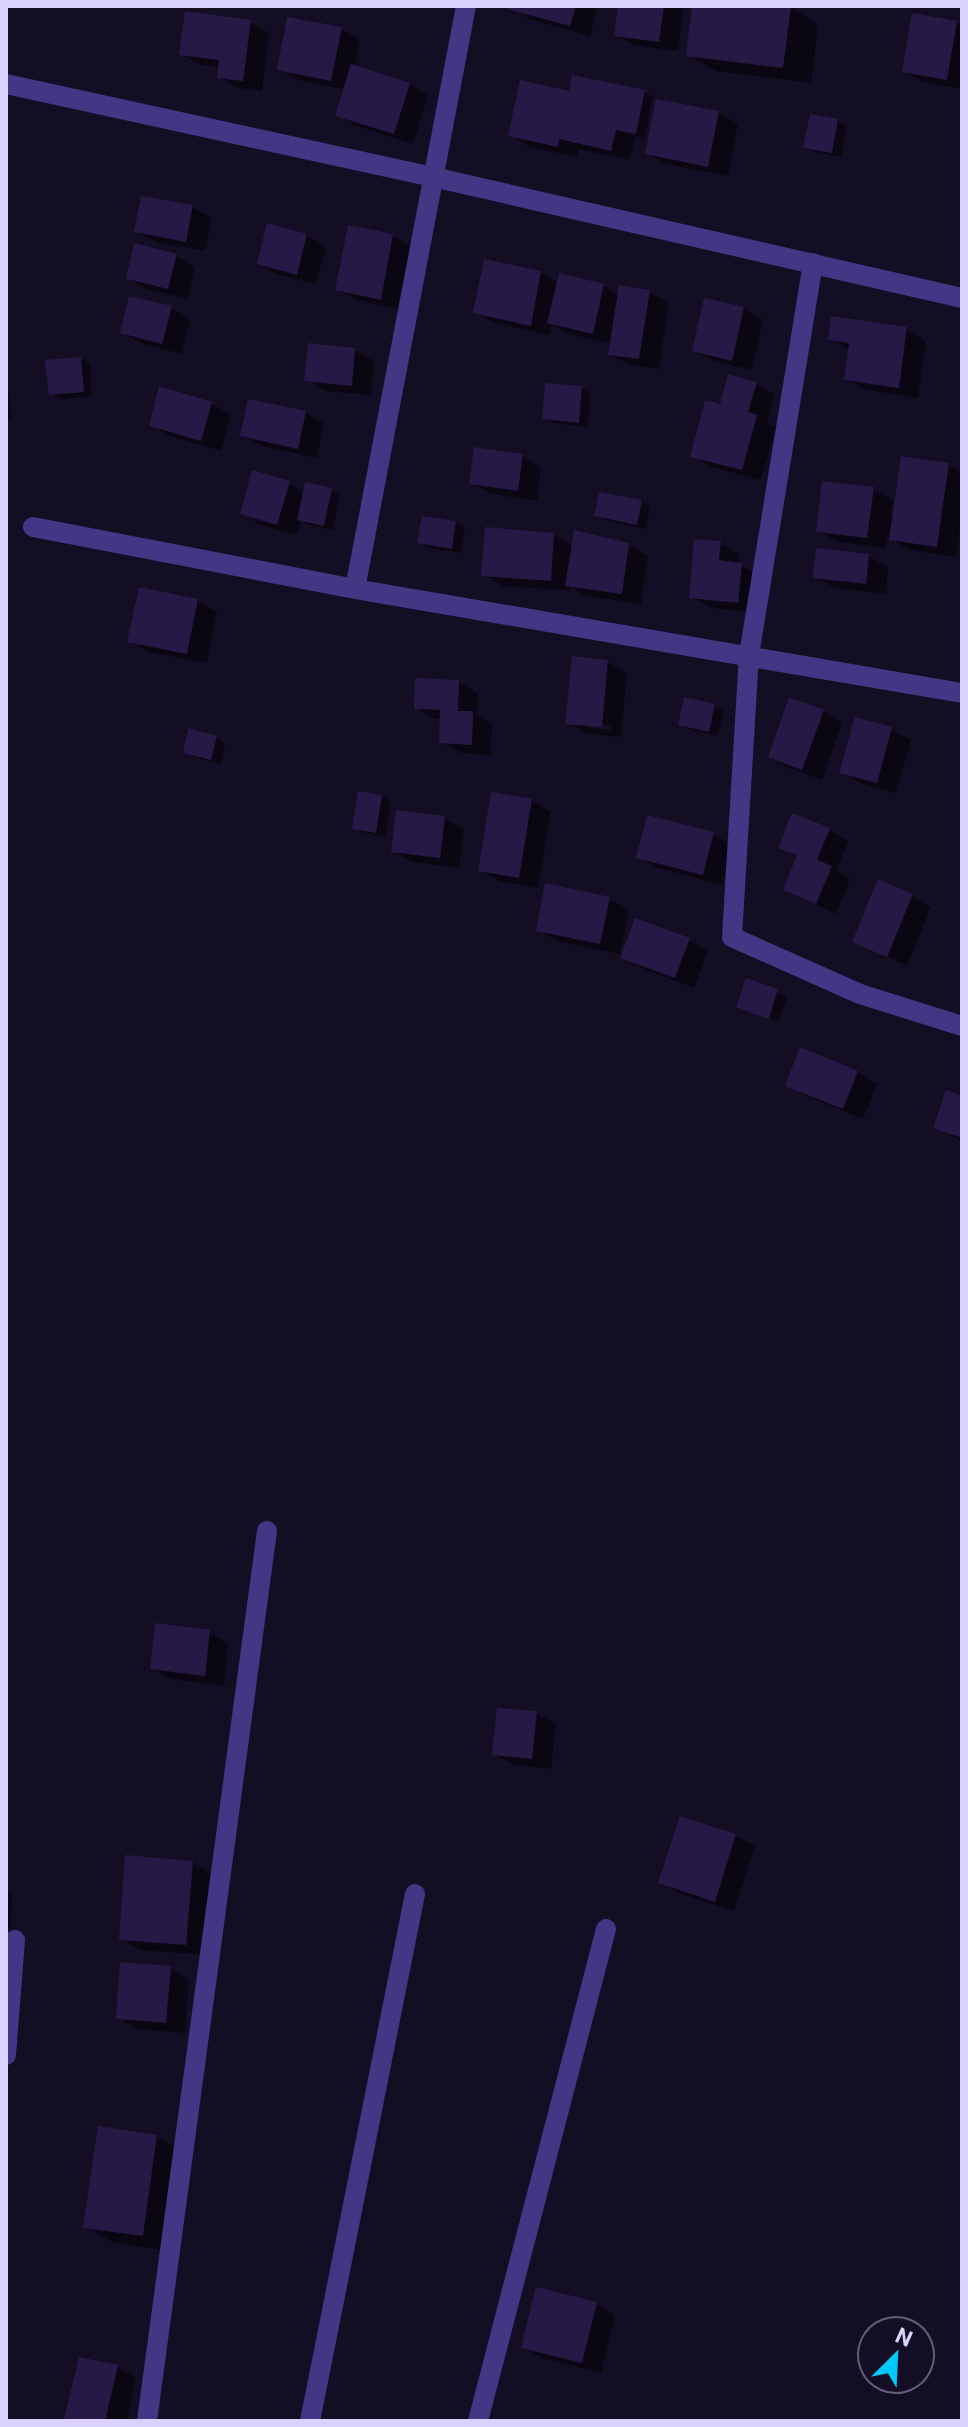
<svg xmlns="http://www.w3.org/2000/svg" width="968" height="2427" font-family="Roboto,sans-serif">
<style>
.shadow{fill:#0007;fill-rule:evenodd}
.building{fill:#271946}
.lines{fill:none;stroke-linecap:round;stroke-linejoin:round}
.street{stroke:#423785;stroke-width:20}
</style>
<rect width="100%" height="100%" fill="#140e24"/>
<path class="shadow" d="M510,6H598L590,36L529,19Z
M620,6H684L678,51L635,46L616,35Z
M694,6L790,7L818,24L811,83L716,71L688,55Z
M250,22L269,33L262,91L238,88L219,77L220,67L201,65L181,54Z
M956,23L962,26V89L923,82L904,71Z
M341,29L360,40L355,68L409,84L428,95L413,144L357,126L337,115L345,90L298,80L279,69Z
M644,92L653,97L645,138L636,136L630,160L578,149L577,157L530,147L511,135L571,93Z
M657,101L719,113L738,124L728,176L666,164L647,153Z
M811,116L838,121L847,127L841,157L815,152L806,147Z
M192,207L212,218L205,251L156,242L136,231Z
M269,225L307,236L326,247L316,284L278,275L259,264Z
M350,227L393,236L412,247L400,309L357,300L337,289Z
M176,256L195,267L188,299L147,289L128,278Z
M486,262L541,273L558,283L603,286L619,295L649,292L669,303L659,369L629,365L610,354L611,344L569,334L552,324L550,335L494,323L475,312Z
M171,308L190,319L182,354L141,343L122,332Z
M743,309L763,320L752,370L714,361L694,350Z
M907,329L926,341L918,398L866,390L846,379L850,350L831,339Z
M354,350L374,361L371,395L326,391L306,379Z
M81,359L90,364L92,396L60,399L51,393Z
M6,374L12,418L6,419Z
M756,384L775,395L767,423L776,428L761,480L712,467L693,456L722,406Z
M581,388L590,393L588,427L553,423L544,418Z
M161,389L212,404L231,415L221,451L170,436L151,425Z
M305,412L324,424L317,458L262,446L242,435Z
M522,456L541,467L537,501L491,494L472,483Z
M948,465L962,473V514L956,557L910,550L888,537L886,548L838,542L818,531L873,489L893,500L891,513H895Z
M289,483L305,492L331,490L340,495L333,530L308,525L301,520L297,535L261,525L242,513Z
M641,502L650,507L646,529L605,520L596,515Z
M456,523L465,528L461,553L429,548L420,542Z
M554,535L573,546L629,545L648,556L641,604L586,596L570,586V591L503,586L483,575Z
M720,543L739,554L738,564L761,576L757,613L711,608L691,597Z
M868,556L888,567L886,594L835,588L815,577Z
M197,601L217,612L207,663L149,652L130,641Z
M607,662L627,673L621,737L587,734L568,722ZM585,723L612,726L611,730L585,727Z
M458,682L478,693L477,715L492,724L491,755L460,753L441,742V719H435L416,708Z
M686,700L715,706L724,711L718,736L689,729L680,724Z
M823,711L842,723L822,780L789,768L770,757Z
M856,719L891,729L911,740L896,793L860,783L841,772Z
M216,737L225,743L221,764L194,757L185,752Z
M493,794L532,801L551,812L538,888L499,881L480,870Z
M382,796L391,802L385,836L364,833L354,828Z
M444,818L464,829L459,868L412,862L393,851Z
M829,830L848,841L836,871L850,879L836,914L785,890L798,857L781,847Z
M713,834L732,845L722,885L658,868L638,857Z
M912,896L931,907L907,966L854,941Z
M609,899L629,910L620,954L557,941L538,930Z
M689,940L708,951L694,988L642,968L623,957Z
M747,980L787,997L778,1022L738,1006Z
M801,1050L858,1072L877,1084L863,1119L807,1096L787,1085Z
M962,1098V1141L936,1127Z
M209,1632L228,1643L224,1686L171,1679L152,1668Z
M536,1713L556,1724L551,1769L513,1765L494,1754Z
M735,1835L755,1846L734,1911L679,1893L660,1882Z
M193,1863L212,1874L205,1955L140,1950L121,1939Z
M6,1890L12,1893L11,1928H6Z
M170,1968L189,1979L185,2033L137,2029L118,2018Z
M157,2137L185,2153L171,2251L114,2243L86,2227Z
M596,2304L615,2315L601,2373L542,2358L523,2347Z
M117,2367L136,2378L127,2421H73L67,2418Z"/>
<path class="building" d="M508,6H576L570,26L507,9Z
M618,6H664L659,42L614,36Z
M692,6H791L783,68L686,56Z
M185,11L251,20L243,81L217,78L219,60L179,55Z
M912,13L957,21L947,80L902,72Z
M287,17L342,27L331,81L277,70Z
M351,64L410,83L394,134L335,116Z
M572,75L645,90L636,134L616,130L611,151L559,139L558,147L508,136L520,80L569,91Z
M656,99L719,111L708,167L645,154Z
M810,114L838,119L832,153L803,148Z
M141,196L193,205L186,242L134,232Z
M267,223L307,234L297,275L257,264Z
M348,225L393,234L381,300L335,290Z
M134,243L177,254L168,289L126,279Z
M484,259L541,271L531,326L473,313Z
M559,273L604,284L593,334L547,323Z
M619,285L650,290L639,359L608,355Z
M129,296L172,306L162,344L120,333Z
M704,298L744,307L732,361L692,351Z
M831,316L907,327L899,388L844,380L849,343L828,340Z
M308,343L355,348L352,386L304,381Z
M81,357L84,392L49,395L45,360Z
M728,374L757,382L748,412L757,415L742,470L690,457L705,400L720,404Z
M545,383L582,386L579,423L542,419Z
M159,386L212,402L201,441L149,426Z
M248,399L306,411L298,449L240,436Z
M474,447L523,454L518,491L469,484Z
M901,456L949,463L937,547L889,540Z
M252,470L290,481L277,525L240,514Z
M822,481L874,487L867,538L816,532Z
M305,482L332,488L324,526L297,520Z
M599,492L642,500L637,525L594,516Z
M422,516L456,521L452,549L417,543Z
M485,527L554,533L551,581L481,576Z
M574,530L629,543L622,594L565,586Z
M694,539L721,541L719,560L742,563L738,603L689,598Z
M816,548L869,554L866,584L813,578Z
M139,587L198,599L187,654L127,642Z
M572,656L608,660L602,727L565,724Z
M415,678L459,680L458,711H473L472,745L439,743L440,710L414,709Z
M684,697L715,704L709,732L678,725Z
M789,697L824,710L802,770L768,757Z
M855,717L892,727L877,783L839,773Z
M188,728L217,736L211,760L183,753Z
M358,791L382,795L376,833L352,829Z
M491,792L532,799L519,878L478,871Z
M396,810L445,816L440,858L391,852Z
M792,813L830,828L817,860L832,866L816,904L783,890L797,855L778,848Z
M647,815L714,832L703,875L636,858Z
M878,879L913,894L887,957L852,942Z
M545,883L610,897L600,944L536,931Z
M635,918L690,938L675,978L620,958Z
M746,978L778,989L769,1019L736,1007Z
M800,1047L858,1071L843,1109L785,1086Z
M946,1090L962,1096V1138L933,1128Z
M155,1623L210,1630L205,1676L150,1669Z
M497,1708L537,1711L532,1759L492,1755Z
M680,1816L736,1834L715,1902L658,1883Z
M125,1855L193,1861L186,1945L119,1940Z
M120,1962L171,1966L166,2023L116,2019Z
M98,2126L157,2135L143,2236L83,2228Z
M536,2287L597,2302L582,2363L521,2348Z
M79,2357L118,2365L105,2421L64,2419Z"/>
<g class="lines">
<path class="street" d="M6,84L433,177L962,298
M813,263L749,655L732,937L860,994L962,1026
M33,527L355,589L962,693
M355,589L466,6
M6,2055L15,1940
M147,2421L267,1531
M310,2421L415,1894
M478,2421L606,1929"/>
</g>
<rect width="968" height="2427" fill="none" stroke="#dbd1ff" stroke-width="16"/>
<g transform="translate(896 2355) rotate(24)"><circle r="38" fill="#140e24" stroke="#645c7c" stroke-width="2"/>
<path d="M0-6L14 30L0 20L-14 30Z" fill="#00cafc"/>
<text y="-12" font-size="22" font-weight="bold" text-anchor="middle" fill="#dbd1ff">N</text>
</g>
</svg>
